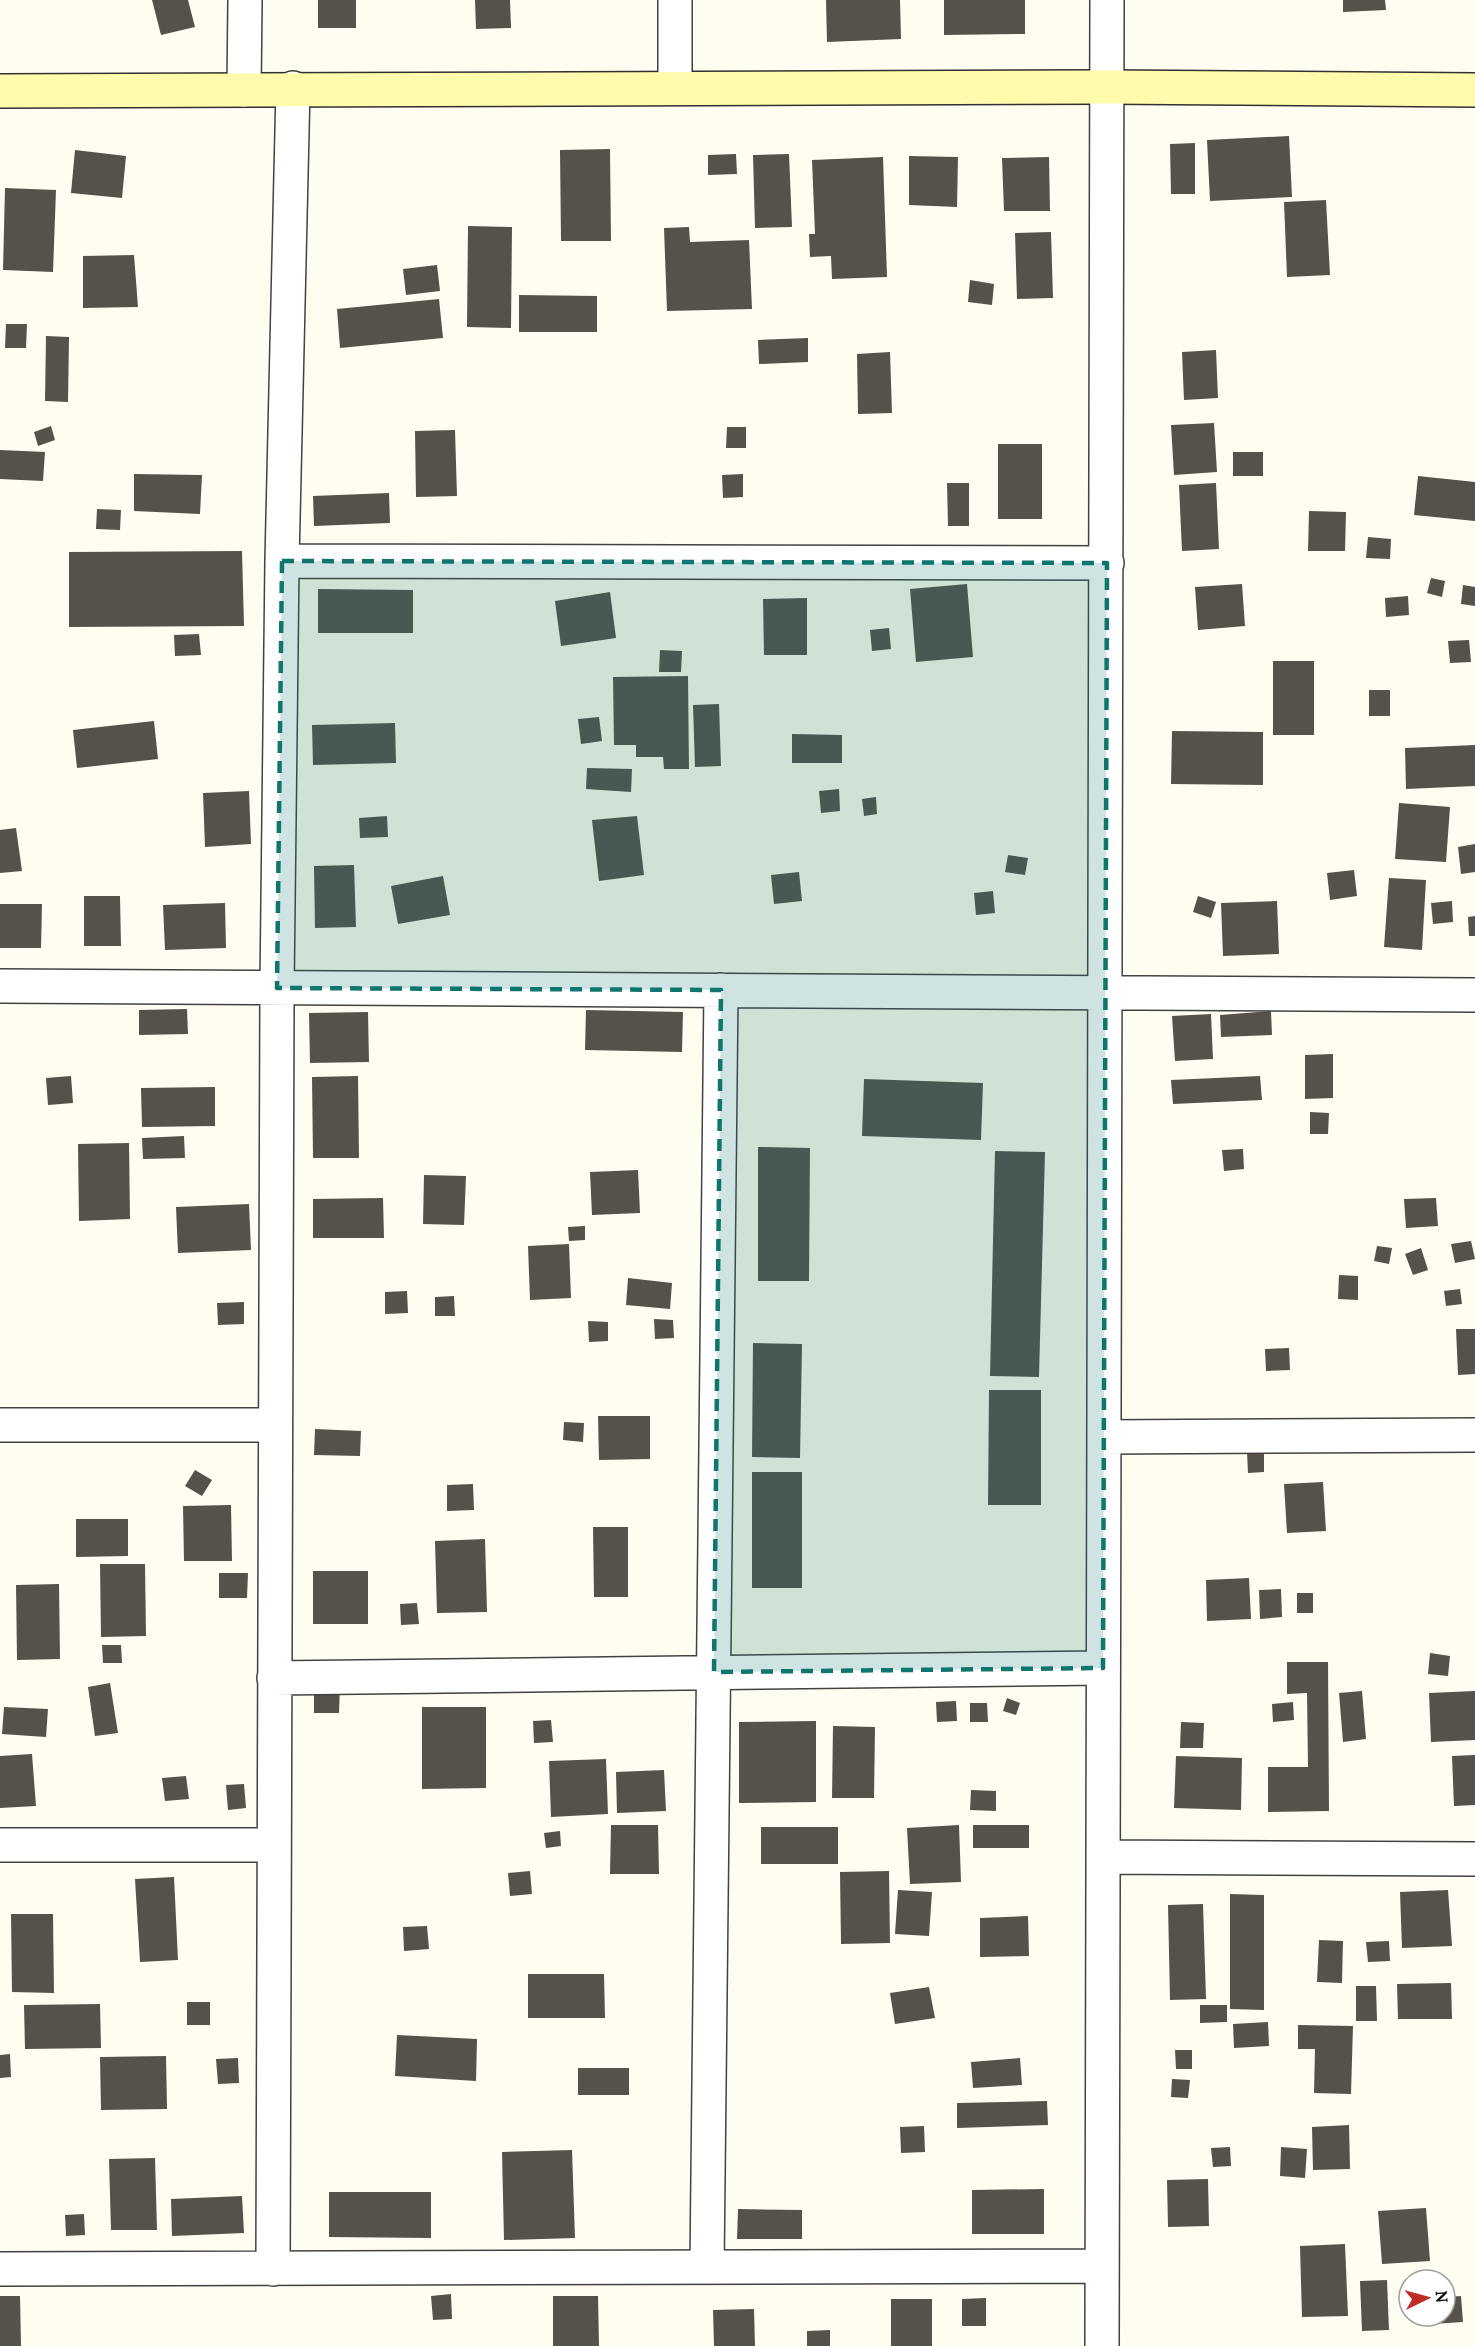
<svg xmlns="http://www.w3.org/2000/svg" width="1475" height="2346" font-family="Lora,serif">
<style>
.building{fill:#57514b}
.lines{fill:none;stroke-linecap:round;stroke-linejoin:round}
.minor-casing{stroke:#424242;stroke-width:36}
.secondary-casing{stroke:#313131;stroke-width:36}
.minor{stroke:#fff;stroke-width:33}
.secondary{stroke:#fefcac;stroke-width:33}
.marked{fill:#0f766e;fill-opacity:0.2;stroke:#0f766e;stroke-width:4.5;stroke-dasharray:12 8;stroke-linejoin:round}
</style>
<rect width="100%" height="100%" fill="#fffdf1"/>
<path class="building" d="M152,0H188L195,27L161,35Z
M318,0H356V28H318Z
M475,0H510L511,28L476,29Z
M826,0H900L901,39L827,42Z
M944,0H1025V34L944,35Z
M1343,0H1385L1386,10L1343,12Z
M1289,136L1292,197L1210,201L1207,140Z
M1195,143V194H1171L1170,144Z
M610,149L611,241H561L560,150Z
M75,150L126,156L122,198L71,193Z
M736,154L737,174L708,175V155Z
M789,154L792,227L755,228L753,155Z
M909,156L958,157L957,207L909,205Z
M883,157L887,277L832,279L831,256L810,257L809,234H815L812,160Z
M1049,157L1050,211H1004L1002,158Z
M5,188L56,190L53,272L3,270Z
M1326,200L1330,275L1287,277L1284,202Z
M468,226L512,227L511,328L467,327Z
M689,227L690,242L749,240L752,309L667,311L664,228Z
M1051,232L1053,298L1017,299L1015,233Z
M134,255L138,307L83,308V256Z
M437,265L440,291L406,295L403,269Z
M970,280L994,284L992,305L968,302Z
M519,295L597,296V332H519Z
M439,299L443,338L340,348L337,309Z
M6,324H27L26,348H5Z
M46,336L69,337L68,402L45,401Z
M808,338V362L759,364L758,340Z
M1216,350L1218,398L1184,400L1182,352Z
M890,352L892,413L858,414L857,354Z
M1214,423L1217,472L1174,475L1171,425Z
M51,426L55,440L38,446L34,432Z
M727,427H746V448H726Z
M455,430L457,496L416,497L415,431Z
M998,444H1042V519H998Z
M0,450L45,452L43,481L0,479Z
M1233,452H1263V476H1233Z
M134,474L202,475L200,514L134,511Z
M743,474V497L723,498L722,475Z
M1418,476L1475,482V521L1414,515Z
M947,483H969V526H948Z
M1216,483L1219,549L1182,551L1179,485Z
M389,493L390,523L314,526L313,496Z
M97,509L121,510L120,530L96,529Z
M1309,511L1346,512L1345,551H1308Z
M1368,537L1391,539L1390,559L1366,558Z
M242,551L244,626L69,627V552Z
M1431,578L1445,581L1442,597L1427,593Z
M967,584L973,657L916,662L910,589Z
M1242,584L1245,626L1198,630L1195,587Z
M1463,585L1475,587V606L1461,604Z
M318,589L413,590V633H318Z
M610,592L616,638L561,646L555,601Z
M1408,596L1409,615L1386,617L1385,598Z
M807,598V655H764L763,599Z
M889,628L891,649L872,651L870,630Z
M199,634L201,655L175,656L174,635Z
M1469,640L1471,662L1450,663L1448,641Z
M660,650L682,651L681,672H659Z
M1273,661H1314V735H1273Z
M688,676L689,769H664L663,757H636V745H614L613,677Z
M1369,690H1390V716H1369Z
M719,704L721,766L695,767L693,705Z
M599,717L602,741L581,744L578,719Z
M154,721L158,759L77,768L73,730Z
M395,723L396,763L313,765L312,725Z
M1172,731L1263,732V785L1171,784Z
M792,734L842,735V763H792Z
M1475,745V786L1406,789L1405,748Z
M587,768L632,769L631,792L586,789Z
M839,789L840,811L821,813L819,791Z
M249,791L251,844L205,847L203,793Z
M876,797L877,814L864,816L862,799Z
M1399,803L1450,807L1446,862L1395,859Z
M387,816L388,837L360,838L359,818Z
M637,816L644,875L599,881L592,820Z
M16,828L22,871L0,873V830Z
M1475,844V872L1461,874L1458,847Z
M1008,855L1028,858L1025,875L1005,872Z
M354,865L356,927L315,928L314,866Z
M1354,870L1357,896L1330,900L1327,873Z
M799,872L802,901L774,904L771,875Z
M443,876L450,915L398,924L391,886Z
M1389,878L1426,880L1422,950L1384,947Z
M993,891L995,913L976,915L974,893Z
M84,896H120L121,946H84Z
M1198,896L1216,902L1211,918L1193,912Z
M1277,901L1279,954L1223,956L1221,903Z
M1452,901L1453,922L1433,924L1431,903Z
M225,903L226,948L165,950L163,905Z
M0,904H42L41,948H0Z
M1475,916V936H1469L1468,917Z
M187,1009L188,1034L139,1035V1010Z
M586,1010L683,1012L682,1052L585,1050Z
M1271,1011L1272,1035L1221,1037L1220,1015Z
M368,1012L369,1062L310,1063L309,1013Z
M1211,1014L1213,1059L1175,1061L1172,1016Z
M1333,1054V1098L1305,1099V1055Z
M71,1076L73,1103L48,1105L46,1078Z
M358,1076L359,1158H313L312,1077Z
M1260,1076L1262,1100L1173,1104L1171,1080Z
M864,1079L983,1083L981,1140L862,1136Z
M215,1087V1126L142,1127L141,1088Z
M1310,1112L1329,1113L1328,1134H1310Z
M184,1136L185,1158L143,1159L142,1138Z
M129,1143L130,1219L79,1221L78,1144Z
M758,1147L810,1148L809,1281H758Z
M1243,1149L1244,1169L1224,1171L1222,1150Z
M995,1151L1045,1152L1039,1377L990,1376Z
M638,1170L640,1213L592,1215L590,1172Z
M424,1175L466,1176L464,1225L423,1224Z
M383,1198L384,1238H313V1199Z
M1436,1198L1438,1226L1406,1228L1404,1199Z
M249,1204L251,1250L178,1253L176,1207Z
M585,1226V1240L569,1241L568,1227Z
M1471,1241L1475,1259L1455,1263L1451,1244Z
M569,1244L571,1298L530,1300L528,1246Z
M1377,1246L1392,1248L1389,1264L1374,1261Z
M1421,1248L1428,1270L1413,1275L1405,1254Z
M1339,1275L1358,1276V1300L1338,1299Z
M628,1278L672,1283L670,1309L626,1305Z
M1460,1289L1462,1304L1446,1306L1444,1291Z
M407,1291L408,1313L385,1314V1292Z
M454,1296L455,1316H435V1297Z
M244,1302V1324L218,1325L217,1303Z
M654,1319L673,1320L674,1338L655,1339Z
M588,1321L608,1322V1341L589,1342Z
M1456,1329H1475V1374L1458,1375Z
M753,1343L802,1344L800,1458L752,1457Z
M1289,1348L1290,1370L1266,1371L1265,1349Z
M989,1390H1041V1505H988Z
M598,1416H650V1459L599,1460Z
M564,1422L584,1423L583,1442L563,1440Z
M315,1429L361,1431L360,1456L314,1455Z
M1264,1451V1472L1248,1473L1247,1452Z
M195,1470L212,1480L202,1496L185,1486Z
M752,1472H802V1588H752Z
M1323,1482L1326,1531L1287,1533L1284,1484Z
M473,1484L474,1510L447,1511V1485Z
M231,1505L232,1561H184L183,1506Z
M76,1519H128V1556L76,1557Z
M593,1527H628V1597H594Z
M485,1539L487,1612L437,1613L435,1541Z
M100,1564H145L146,1636L101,1637Z
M313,1571H368V1624H313Z
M219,1573H248L247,1598H219Z
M1249,1578L1251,1619L1207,1621L1206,1580Z
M59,1584L60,1659L17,1660L16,1585Z
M1281,1589L1282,1617L1260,1619L1259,1590Z
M1297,1593H1313V1613H1297Z
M417,1603L419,1624L401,1625L400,1604Z
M102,1645H121L122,1663H103Z
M1430,1653L1450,1656L1448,1676L1428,1674Z
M1287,1662H1328L1329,1811L1268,1812V1767H1308L1307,1693L1287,1694Z
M110,1683L118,1733L95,1736L88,1687Z
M314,1684L340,1685L339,1713H314Z
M1362,1691L1366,1739L1343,1742L1339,1693Z
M1475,1691V1740L1431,1742L1429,1693Z
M1007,1698L1020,1703L1016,1715L1003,1711Z
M956,1701L957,1721L937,1722L936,1702Z
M1293,1702L1294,1720L1273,1722L1272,1704Z
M970,1703H987L988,1722H970Z
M4,1707L48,1709L46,1737L2,1734Z
M422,1707H486V1788L422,1789Z
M551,1720L553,1742L534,1743L533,1721Z
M816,1721V1802L739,1803V1722Z
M1181,1722L1204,1723L1203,1748H1180Z
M833,1726L875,1727L874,1798H832Z
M32,1754L36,1806L0,1808V1756Z
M1475,1755V1805L1454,1806L1452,1756Z
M1176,1756L1242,1758L1241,1810L1174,1808Z
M606,1759L608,1814L551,1817L549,1761Z
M664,1770L666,1811L617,1813L616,1772Z
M186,1776L189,1799L165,1801L162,1778Z
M244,1784L246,1808L228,1810L226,1785Z
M971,1790L996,1791V1811L970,1810Z
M611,1825H658L659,1874H610Z
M959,1825L961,1882L910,1884L907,1828Z
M973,1825H1029V1848H973Z
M761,1827H838V1864H761Z
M560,1831L561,1846L546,1848L544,1833Z
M530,1871L532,1894L510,1896L508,1873Z
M889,1871L890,1943L841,1944L840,1872Z
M174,1877L178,1960L140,1962L135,1879Z
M898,1890L932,1892L929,1936L895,1934Z
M1448,1890L1452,1946L1402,1948L1400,1892Z
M1230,1894L1264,1895V2010L1230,2009Z
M1203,1904L1206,1999L1170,2000L1168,1905Z
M11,1914H53L54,1993L12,1992Z
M1028,1916L1029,1956L980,1957V1918Z
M427,1926L429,1949L404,1951L403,1927Z
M1319,1940L1343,1941L1342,1983L1317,1982Z
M1389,1941L1390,1961L1368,1962L1366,1942Z
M528,1974H604L605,2018H528Z
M1451,1983L1452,2019H1398L1397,1984Z
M1356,1986H1376L1377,2021H1356Z
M929,1987L935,2018L895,2024L890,1993Z
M187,2002H210V2025H187Z
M100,2004L101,2048L25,2049L24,2005Z
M1200,2005H1227V2022L1200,2023Z
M1268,2022L1269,2046L1234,2048L1233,2024Z
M1298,2025L1353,2026L1351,2094L1314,2093L1315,2049H1298Z
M397,2035L477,2039L476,2081L395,2076Z
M1175,2050H1192V2069H1176Z
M10,2054L11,2077L0,2078V2055Z
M166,2056L167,2109L101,2110L100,2057Z
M238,2058L239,2083L218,2084L216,2059Z
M1020,2058L1022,2085L973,2088L971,2062Z
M578,2068H629V2095H578Z
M1172,2079L1190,2080L1188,2098L1171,2097Z
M1047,2101L1048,2125L957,2128V2103Z
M1349,2125L1350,2169L1313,2170L1312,2127Z
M924,2126L925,2152L901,2153L900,2127Z
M1230,2147L1231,2166L1213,2167L1211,2148Z
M1281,2147L1307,2149L1305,2178L1280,2176Z
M572,2150L575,2238L504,2240L502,2152Z
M155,2158L157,2230H111L109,2159Z
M1208,2179L1209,2226L1168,2227L1167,2180Z
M1044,2189V2234H972V2190Z
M329,2192H431V2238L329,2237Z
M242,2196L244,2233L172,2236L171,2199Z
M1426,2208L1430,2261L1382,2264L1378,2211Z
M738,2209L802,2210V2239H737Z
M84,2214L85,2235L66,2236L65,2215Z
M1345,2244L1348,2316L1302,2317L1300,2246Z
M1387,2280L1389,2330L1362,2331L1360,2281Z
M451,2294L452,2319L433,2320L431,2296Z
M0,2296H20L21,2346H0Z
M553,2296H598L599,2346H553Z
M1461,2296L1463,2322L1417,2325V2316H1445V2297Z
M986,2298V2326H962V2299Z
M891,2299H932V2346H891Z
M754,2309L755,2346H714L713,2310Z
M830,2330V2346H807V2331Z"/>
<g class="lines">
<g class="minor-casing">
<path id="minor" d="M675,88V0
M244,90L245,0
M282,561L1107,563
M0,986L1475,995
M0,1425H275
M1104,1437L1475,1435
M274,1678L1103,1668
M0,1845H274
M1103,1857L1475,1859
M707,2267L721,990
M0,2269L1102,2266
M273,2269L277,988L282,561L293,88
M1102,2346L1107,0"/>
</g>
<g class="secondary-casing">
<path id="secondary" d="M0,91L1107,87L1475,90"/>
</g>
<use href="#minor" class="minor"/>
<use href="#secondary" class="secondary"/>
</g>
<path class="marked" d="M282,561L1107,563L1103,1668L714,1672L721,990L277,988Z"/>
<g transform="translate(1427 2298) rotate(85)"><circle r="28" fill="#ffffff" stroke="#9f9f9f" stroke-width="1.5"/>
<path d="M0-4.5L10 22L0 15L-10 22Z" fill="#be2e27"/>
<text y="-9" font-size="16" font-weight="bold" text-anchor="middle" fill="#0f0f0f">N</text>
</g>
</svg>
